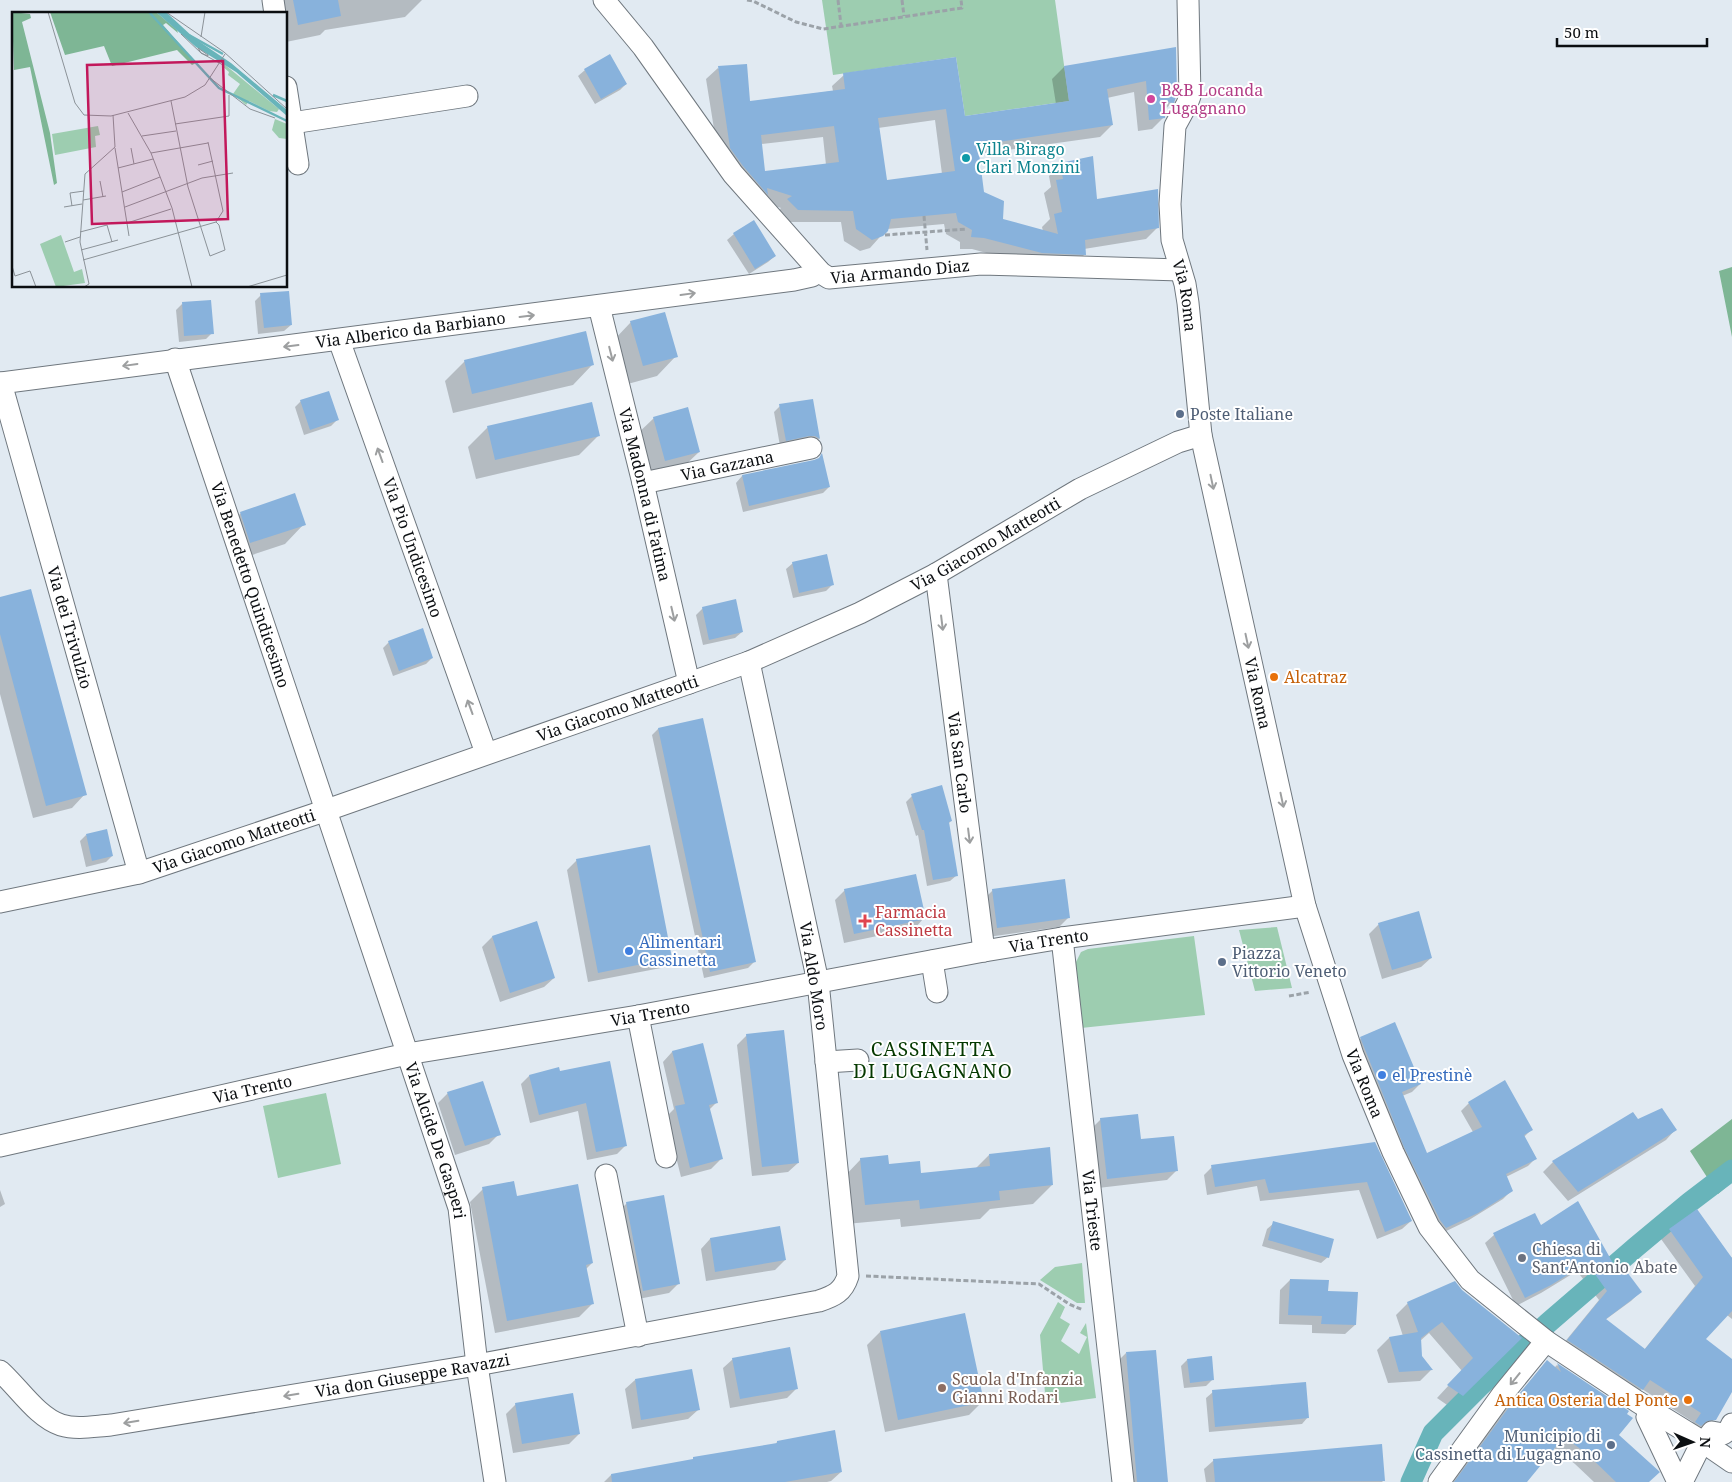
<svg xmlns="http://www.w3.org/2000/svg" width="1732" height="1482" font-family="'Noto Serif',serif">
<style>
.green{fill:#9dcdb0}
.forest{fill:#7eb695}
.shadow{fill:#0003;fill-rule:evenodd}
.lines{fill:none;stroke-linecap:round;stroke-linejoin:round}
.canal{stroke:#68b4ba;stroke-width:21}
.building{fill:#88b2dc;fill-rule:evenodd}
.minor-casing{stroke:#6f777e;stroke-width:23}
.path{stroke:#9ba2a8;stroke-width:3;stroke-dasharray:5 2.5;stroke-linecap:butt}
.minor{stroke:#fff;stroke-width:21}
.oneway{stroke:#9d9fa0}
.hotel-dot{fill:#d1479c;stroke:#fff;stroke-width:2}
.culture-dot{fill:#0f9aa8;stroke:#fff;stroke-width:2}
.service-dot{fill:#5c6f8a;stroke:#fff;stroke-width:2}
.food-dot{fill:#e8710a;stroke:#fff;stroke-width:2}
.health-dot{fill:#e0444e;stroke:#fff;stroke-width:2}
.shop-dot{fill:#3f7fe0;stroke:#fff;stroke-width:2}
.worship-dot{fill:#6b7280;stroke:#fff;stroke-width:2}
.education-dot{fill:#8d6e63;stroke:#fff;stroke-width:2}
.labels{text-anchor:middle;stroke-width:4;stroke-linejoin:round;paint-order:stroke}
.hotel-label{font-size:16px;fill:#b23c85;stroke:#fff;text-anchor:start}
.culture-label{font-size:16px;fill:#0d838f;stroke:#fff;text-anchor:start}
.street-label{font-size:16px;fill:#0b0e11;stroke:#fff}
.service-label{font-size:16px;fill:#4e5e75;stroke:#fff;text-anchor:start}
.food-label{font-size:16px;fill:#c56008;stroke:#fff;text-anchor:start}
.health-label{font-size:16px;fill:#be3a42;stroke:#fff;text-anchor:start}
.shop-label{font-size:16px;fill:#366cbe;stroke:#fff;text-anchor:start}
.worship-label{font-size:16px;fill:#5b616d;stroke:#fff;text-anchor:start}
.education-label{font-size:16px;fill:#785e54;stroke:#fff;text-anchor:start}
.quarter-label{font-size:19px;letter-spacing:1px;fill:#053900;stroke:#fff}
.inset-river{fill:none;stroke:#68b4ba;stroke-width:2.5}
.inset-road{fill:none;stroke:#8b9298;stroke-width:1}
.view{fill:#c2185b;fill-opacity:0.15;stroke:#c2185b;stroke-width:2.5}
.inset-edge{fill:none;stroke:#0b0e11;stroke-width:2.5}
</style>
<rect width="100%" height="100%" fill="#e1eaf2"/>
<path class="green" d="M822,0H1055L1069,101L965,116L956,57L833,75Z
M1277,927L1292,988L1255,991L1239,930Z
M1194,936L1205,1015L1081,1028L1073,968L1081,952L1088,949Z
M326,1093L341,1164L278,1178L263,1106Z
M1082,1263L1085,1303H1077L1040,1280L1055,1267Z
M1058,1302L1065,1307L1060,1318L1070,1324L1061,1341L1079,1354L1087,1337L1080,1333L1086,1323L1096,1398L1046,1405L1040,1335Z"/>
<path class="forest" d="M1732,267V337L1719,271Z
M1732,1119V1182L1718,1194L1690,1151Z"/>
<path class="shadow" d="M269,0H422L405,17L325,30L320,35L286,42V14H272Z
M1175,49L1172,102L1164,111V117L1152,129L1138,131L1134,92L1107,98L1112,125L1100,137L978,154L983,193L1001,220L1043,231L1042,227L1050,219L1044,193L1051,187L1049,176L1061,164L1095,201L1158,227L1146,239L1084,249L1085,254L1073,266L1030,265L972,249H960V242L946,234L944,224L887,229L870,248L860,251L844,241L841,222H786L777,212L781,208L760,201L719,160L706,79L718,68L749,102L833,91L832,86L844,75L955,59L963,117L1056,104L1052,79L1064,67ZM935,120L942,174L886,181L878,128ZM823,137L826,165L764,172L761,144Z
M585,70L626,84L620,90L595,104L578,76Z
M734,234L775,256L768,262L749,274L727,240Z
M261,295L291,325L284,331L258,334L255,301Z
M182,304L212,333L206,339L179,342L176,310Z
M631,322L676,356L657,376L624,385L612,342Z
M465,361L592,365L573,385L453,413L445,381Z
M812,400L819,439L813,445L780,446L774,412L780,406Z
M301,401L337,420L331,426L304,435L295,407Z
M654,418L699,452L679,471L646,480L634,437Z
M488,427L598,436L579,455L476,479L468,447Z
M814,461L829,487L823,493L743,512L736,483L742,476Z
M241,513L304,524L285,544L231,562L221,532Z
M793,563L832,585L826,591L793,598L786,569Z
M0,599L85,794L72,808L33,818L0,694Z
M703,608L742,632L735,638L703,645L696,615Z
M389,642L432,658L426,664L393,676L383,648Z
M702,720L754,962L748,968L704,978L652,735L658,729Z
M912,796L951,821L948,824L957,875L950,881L927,886L918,835L916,836L906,802Z
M86,835L112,856L106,862L86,867L80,841Z
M577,860L671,958L661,968L588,982L567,870Z
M845,890L924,918L915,928L844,943L835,900Z
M993,890L1069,917L1059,927L988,937L983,900Z
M536,923L554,978L544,987L500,1002L482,947L492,937Z
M1379,924L1431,958L1421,967L1382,979L1369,934Z
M747,1035L798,1163L788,1172L752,1176L737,1045Z
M1361,1038L1420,1084L1412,1092L1402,1096L1426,1154L1473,1132L1461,1111L1469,1103L1532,1129L1524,1137L1536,1158L1528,1166L1506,1177L1511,1191L1503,1199L1469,1220L1438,1235L1353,1046Z
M702,1045L717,1102L709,1110L721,1159L711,1169L681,1177L666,1117L674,1109L663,1062L672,1052Z
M559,1073L626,1145L617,1154L587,1160L578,1111L530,1123L521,1084L529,1076Z
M448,1093L499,1134L489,1144L455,1155L438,1103Z
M1633,1113L1638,1121L1675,1130L1666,1140L1568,1201L1543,1172L1553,1162Z
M1101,1119L1140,1141L1177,1170L1167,1180L1098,1188L1091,1129Z
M1374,1143L1411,1221L1402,1229L1377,1239L1359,1190L1260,1201L1257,1186L1207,1195L1204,1175L1212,1167Z
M989,1155L1052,1185L1033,1204L990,1209L980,1219L901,1227L900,1219L846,1224L842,1179L861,1159L920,1174L976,1168Z
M483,1189L516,1198L592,1263L586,1269L592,1304L579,1317L495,1333L470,1202Z
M0,1190L5,1204L0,1207Z
M627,1203L679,1283L669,1293L633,1300L617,1213Z
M1696,1211L1731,1258L1732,1257V1319L1727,1315L1704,1340L1732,1360V1390L1715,1419L1705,1428L1687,1432L1693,1422L1642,1389L1633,1398L1559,1349L1599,1300L1577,1271L1541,1293L1516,1306L1485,1243L1494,1235L1535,1215L1540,1227L1618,1274L1640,1292L1631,1301L1605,1320L1644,1350L1695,1286L1661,1239L1670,1230Z
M1274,1223L1328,1257L1321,1263L1262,1246L1267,1229Z
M710,1239L785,1260L775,1270L706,1281L701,1249Z
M1290,1280L1327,1292L1355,1325L1345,1334L1312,1333V1325L1279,1324L1280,1290Z
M1461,1291L1521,1338L1450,1407L1437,1398L1462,1371L1429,1333L1420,1341L1421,1356L1431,1370L1420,1381L1388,1383L1377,1350L1389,1338L1403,1336L1396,1315L1408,1303Z
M880,1332L982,1402L969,1415L885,1432L867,1345Z
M1126,1353L1166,1482H1127L1116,1363Z
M733,1359L796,1389L787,1398L730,1408L723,1368Z
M1187,1360L1213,1379L1206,1386L1184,1388L1181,1366Z
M1547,1361L1554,1368L1557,1365L1627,1411L1617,1435L1648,1482H1594L1575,1464L1554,1448L1525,1482H1453L1501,1415Z
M635,1380L698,1410L688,1419L632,1429L625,1389Z
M1213,1392L1308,1417L1302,1424L1209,1432L1206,1398Z
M516,1404L579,1434L569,1444L513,1453L506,1414Z
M777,1442L841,1472L831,1481L827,1482H604L611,1475L775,1445Z
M1381,1445L1384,1480L1382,1482H1206L1204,1469L1213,1461Z"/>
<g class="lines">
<path class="canal" d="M1411,1482L1433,1433L1479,1387L1548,1323L1636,1247L1690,1202L1732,1170"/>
</g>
<path class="building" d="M293,0H338L341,16L298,25Z
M1176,47L1177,94L1174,103L1165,102V118L1149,120L1146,81L1107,89L1113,125L978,145L984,192L1004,201L1003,219L1058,234L1054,214L1062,212L1056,180L1063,179L1060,163L1093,156L1097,199L1158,189L1159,228L1085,240L1086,255L1042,253L984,238L971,237L972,230L958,222L956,213L891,219L888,231L883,236L872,240L856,229L853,211L798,210L787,199L792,196L767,188L768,195L743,166L730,148L718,66L747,64L750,101L845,89L843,73L956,57L965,116L1069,101L1064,66ZM946,109L955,171L887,180L878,118ZM834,126L839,162L765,171L761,135Z
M610,54L627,84L601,99L584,69Z
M754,220L776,256L755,269L733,233Z
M289,291L292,325L264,328L260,293Z
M211,300L214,334L184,336L182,302Z
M665,312L678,357L643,366L630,321Z
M586,331L594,365L472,394L464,360Z
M329,391L339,420L310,430L300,400Z
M813,399L820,439L815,436H809L786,441L779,404Z
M592,402L600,436L495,460L487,426Z
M688,407L700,452L665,461L653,417Z
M822,453L830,487L749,506L742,475L814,460L819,458Z
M295,493L306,525L250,543L240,512Z
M827,554L834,585L799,593L792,562Z
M31,589L87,795L46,806L0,634V597Z
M736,599L743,632L709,640L702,607Z
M423,628L433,658L399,671L388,641Z
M703,718L756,962L710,972L658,728Z
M942,785L952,821L949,822L958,876L933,880L924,830H922L911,794Z
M107,829L113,856L92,861L86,834Z
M650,845L672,958L598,973L576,859Z
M916,874L926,919L854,934L844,889Z
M1065,879L1070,918L997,928L992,889Z
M1419,911L1432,958L1392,970L1378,923Z
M537,921L555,978L510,993L492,936Z
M1395,1022L1421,1084L1402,1092L1427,1153L1482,1127L1468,1102L1505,1080L1533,1130L1524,1135L1537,1159L1506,1174L1513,1191L1478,1213L1446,1228L1440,1220L1404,1147L1360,1037Z
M784,1030L799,1163L762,1167L746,1034Z
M703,1043L718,1103L709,1105L723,1159L690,1168L675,1106L685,1104L672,1051Z
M610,1061L627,1146L596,1152L586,1103L539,1115L529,1075L559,1067L560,1071Z
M483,1081L501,1135L465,1146L447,1092Z
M1662,1108L1677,1130L1578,1192L1552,1161L1633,1112L1638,1119Z
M1138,1114L1141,1139L1174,1136L1178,1171L1107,1179L1100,1118Z
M1375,1142L1412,1221L1385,1232L1367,1182L1269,1193L1265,1179L1215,1187L1211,1165Z
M1050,1147L1053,1185L999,1191L1000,1200L920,1209L919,1200L865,1205L860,1158L888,1155L889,1164L920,1161L921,1173L990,1166L989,1154Z
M514,1181L517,1196L578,1184L593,1263L586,1265L594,1304L507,1321L482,1187Z
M664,1195L680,1284L643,1291L626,1202Z
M1578,1201L1618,1272L1624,1268L1642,1292L1606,1319L1645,1349L1703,1277L1669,1229L1697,1209L1732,1258V1311L1706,1339L1732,1359V1392L1716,1420L1707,1421L1701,1426L1695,1422L1701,1413L1650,1380L1643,1390L1567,1340L1607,1291L1587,1263L1551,1285L1525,1298L1493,1233L1535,1213L1541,1225Z
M1273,1221L1334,1239L1329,1258L1268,1240Z
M780,1226L786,1260L715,1272L710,1238Z
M1290,1279L1329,1280L1328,1291L1358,1292L1356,1325L1321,1324L1322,1316L1288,1315Z
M1455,1281L1462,1290L1522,1338L1463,1396L1447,1385L1473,1358L1442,1322L1421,1338L1422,1356L1433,1370L1399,1372L1389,1337L1418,1332L1407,1302Z
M965,1313L984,1402L898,1420L880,1331Z
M790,1347L798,1389L740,1399L732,1358Z
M1156,1350L1168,1482H1137L1126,1352Z
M1212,1356L1214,1380L1190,1383L1187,1359Z
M1547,1360L1561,1372L1557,1363L1629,1411L1627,1414L1633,1418L1619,1435L1660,1472L1649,1482H1616L1586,1453L1564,1437L1527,1482H1454L1512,1403Z
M692,1369L700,1410L641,1420L635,1379Z
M1306,1382L1309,1418L1215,1427L1212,1390Z
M573,1393L580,1434L522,1444L515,1403Z
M835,1430L842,1472L785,1482H612L611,1474L693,1459V1457L777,1443V1441Z
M1382,1444L1385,1481L1215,1482L1213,1459Z"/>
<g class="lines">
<g class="minor-casing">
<g id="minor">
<path d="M273,0L275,14"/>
<path id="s1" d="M604,0L643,47L733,174L821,273L829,278L981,264L1180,270"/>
<path id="s2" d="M1188,0L1190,96L1187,104L1175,126L1170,204L1172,240L1185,284L1188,303L1201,435L1305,906L1353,1055L1393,1152L1429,1227L1470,1280L1546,1341L1638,1402L1703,1442L1732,1462"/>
<path d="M286,87L298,164"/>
<path d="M292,123L467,96"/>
<path id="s3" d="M599,306L643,483L689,683"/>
<path id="s4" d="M339,340L486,753"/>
<path id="s5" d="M175,359L459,1208L477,1365L495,1482"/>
<path id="s6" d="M0,383L794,280L812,276L819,271"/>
<path id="s7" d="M1,383L139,873"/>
<path id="s8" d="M643,483L811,448"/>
<path id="s9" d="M936,574L984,951"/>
<path id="s10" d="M0,902L139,873L327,810L749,662L860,613L936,574L1080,489L1178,442L1201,435"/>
<path id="s11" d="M1062,938L1123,1482"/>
<path d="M932,961L937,992"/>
<path d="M638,1016L666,1157"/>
<path d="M826,1062L858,1060"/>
<path id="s12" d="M0,1146L407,1054L638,1016L984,951L1062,938L1305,906"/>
<path d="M606,1175L638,1336"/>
<path id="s13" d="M0,1371C19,1388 37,1417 61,1425C77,1430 95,1426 111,1425L477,1365L819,1301C834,1296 843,1292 848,1276L818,982L749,662"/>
<path d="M1652,1411L1647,1417L1678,1482"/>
<path d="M1439,1482L1502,1395L1546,1341"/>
<path d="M1682,1482L1698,1450L1712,1432L1723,1434L1729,1430L1732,1424"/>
</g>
</g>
<path class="path" d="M747,0L753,1L796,22L823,29L962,8L961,0
M838,0L841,25
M902,0L904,16
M924,216L927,250
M885,235L967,229
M1289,996L1311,992
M866,1276L1039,1284L1069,1304L1083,1310"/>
<use href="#minor" class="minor"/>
</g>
<defs><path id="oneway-shaft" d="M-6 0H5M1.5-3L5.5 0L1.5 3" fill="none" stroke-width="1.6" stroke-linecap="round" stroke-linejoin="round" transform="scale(1.25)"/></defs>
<g class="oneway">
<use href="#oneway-shaft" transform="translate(688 294) rotate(-8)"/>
<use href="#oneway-shaft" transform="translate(527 316) rotate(-7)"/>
<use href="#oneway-shaft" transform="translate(291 346) rotate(173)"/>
<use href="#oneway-shaft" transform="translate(611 354) rotate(76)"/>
<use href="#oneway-shaft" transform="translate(130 365) rotate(172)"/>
<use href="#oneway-shaft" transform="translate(380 455) rotate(-110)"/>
<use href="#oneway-shaft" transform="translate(1212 482) rotate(78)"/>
<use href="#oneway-shaft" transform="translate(673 614) rotate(77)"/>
<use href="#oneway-shaft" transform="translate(942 623) rotate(83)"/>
<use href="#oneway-shaft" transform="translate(1247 641) rotate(78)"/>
<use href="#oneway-shaft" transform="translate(470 707) rotate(-110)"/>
<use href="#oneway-shaft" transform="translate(1282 800) rotate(78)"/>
<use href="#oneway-shaft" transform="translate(969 836) rotate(83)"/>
<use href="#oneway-shaft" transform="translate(1515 1379) rotate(129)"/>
<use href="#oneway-shaft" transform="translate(291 1395) rotate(171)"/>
<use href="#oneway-shaft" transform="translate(131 1422) rotate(171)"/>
</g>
<circle class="hotel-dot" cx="1151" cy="99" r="5"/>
<circle class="culture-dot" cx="966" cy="158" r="5"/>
<g class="service-dot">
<circle cx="1180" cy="414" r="5"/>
<circle cx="1222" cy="962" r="5"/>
<circle cx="1611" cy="1445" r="5"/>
</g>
<g class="food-dot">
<circle cx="1274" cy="677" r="5"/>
<circle cx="1688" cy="1400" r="5"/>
</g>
<path class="health-dot" d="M862.5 913.5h5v5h5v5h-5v5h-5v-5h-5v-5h5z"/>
<g class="shop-dot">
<circle cx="629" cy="951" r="5"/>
<circle cx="1382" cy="1075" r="5"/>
</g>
<circle class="worship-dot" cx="1522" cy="1258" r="5"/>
<circle class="education-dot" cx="942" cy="1388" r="5"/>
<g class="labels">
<g class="hotel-label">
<text x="1161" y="96">B&amp;B Locanda<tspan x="1161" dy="18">Lugagnano</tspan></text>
</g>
<g class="culture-label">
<text x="976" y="155">Villa Birago<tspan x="976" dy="18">Clari Monzini</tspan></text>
</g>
<g class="street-label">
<text dy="6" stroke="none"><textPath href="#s1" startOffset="430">Via Armando Diaz</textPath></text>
<text dy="6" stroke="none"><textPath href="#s2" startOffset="301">Via Roma</textPath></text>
<text dy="6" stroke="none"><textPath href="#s6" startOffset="414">Via Alberico da Barbiano</textPath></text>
<text dy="6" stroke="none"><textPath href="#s8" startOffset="86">Via Gazzana</textPath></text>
<text dy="6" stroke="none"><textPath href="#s3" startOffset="194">Via Madonna di Fatima</textPath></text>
<text dy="6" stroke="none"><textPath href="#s10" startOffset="1052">Via Giacomo Matteotti</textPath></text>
<text dy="6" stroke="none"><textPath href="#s4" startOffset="220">Via Pio Undicesimo</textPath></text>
<text dy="6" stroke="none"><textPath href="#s5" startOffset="238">Via Benedetto Quindicesimo</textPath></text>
<text dy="6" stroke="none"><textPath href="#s7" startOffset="254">Via dei Trivulzio</textPath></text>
<text dy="6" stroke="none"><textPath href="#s2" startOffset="706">Via Roma</textPath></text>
<text dy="6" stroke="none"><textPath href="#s10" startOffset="648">Via Giacomo Matteotti</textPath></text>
<text dy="6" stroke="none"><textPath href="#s9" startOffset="190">Via San Carlo</textPath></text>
<text dy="6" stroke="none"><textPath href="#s10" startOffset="242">Via Giacomo Matteotti</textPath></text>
<text dy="6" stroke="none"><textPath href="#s12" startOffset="1069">Via Trento</textPath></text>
<text transform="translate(814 976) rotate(81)" y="6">Via Aldo Moro</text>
<text dy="6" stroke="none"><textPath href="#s12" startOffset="664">Via Trento</textPath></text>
<text dy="6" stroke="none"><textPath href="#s2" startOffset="1111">Via Roma</textPath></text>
<text dy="6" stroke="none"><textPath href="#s12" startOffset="259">Via Trento</textPath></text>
<text dy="6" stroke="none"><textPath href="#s5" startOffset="824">Via Alcide De Gasperi</textPath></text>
<text dy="6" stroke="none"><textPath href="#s11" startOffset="274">Via Trieste</textPath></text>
<text dy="6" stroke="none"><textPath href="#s13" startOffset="438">Via don Giuseppe Ravazzi</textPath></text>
</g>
<g class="service-label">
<text x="1190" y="420">Poste Italiane</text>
<text x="1232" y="959">Piazza<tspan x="1232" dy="18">Vittorio Veneto</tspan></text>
<text x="1601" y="1442" text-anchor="end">Municipio di<tspan x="1601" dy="18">Cassinetta di Lugagnano</tspan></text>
</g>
<g class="food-label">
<text x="1284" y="683">Alcatraz</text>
<text x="1678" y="1406" text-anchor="end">Antica Osteria del Ponte</text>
</g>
<g class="health-label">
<text x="875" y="918">Farmacia<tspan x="875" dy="18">Cassinetta</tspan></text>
</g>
<g class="shop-label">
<text x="639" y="948">Alimentari<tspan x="639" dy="18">Cassinetta</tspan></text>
<text x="1392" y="1081">el Prestinè</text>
</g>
<g class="worship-label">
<text x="1532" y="1255">Chiesa di<tspan x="1532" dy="18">Sant'Antonio Abate</tspan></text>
</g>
<g class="education-label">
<text x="952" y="1385">Scuola d'Infanzia<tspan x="952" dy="18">Gianni Rodari</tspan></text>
</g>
<g class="quarter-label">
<text x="933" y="1056">CASSINETTA<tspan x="933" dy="22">DI LUGAGNANO</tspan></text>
</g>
</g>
<g transform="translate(12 12)">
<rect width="275" height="275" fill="#e1eaf2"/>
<path d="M212,52L267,97L265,100L257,99L237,89L234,93L221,82L228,72L216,63L217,60L210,54ZM263,107L275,112V127L267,126L260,118ZM86,114L88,123L83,124L84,135L43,143L40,122ZM49,223L62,260L70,257L73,271L44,275L28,232Z" fill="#9dcdb0"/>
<path d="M0,0L18,2L19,6L10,10L38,121L45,171L42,173L18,55L2,58ZM38,0H144L165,18L166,21L154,11L151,13L184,51L180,53L165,38L100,54L92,34L53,43Z" fill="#7eb695"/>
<path d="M144,0H154L182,26L219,51L275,98V104L224,60L184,35Z" fill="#68b4ba"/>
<path class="inset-river" d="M137,0L207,76L275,109M177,23L211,42M261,83L275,89"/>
<path class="inset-road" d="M36,0L63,91L72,103L99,104L173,85L193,73L213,42M154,0L212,40L275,97M169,22L189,41L211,53M189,25L193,0M186,36L196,43V44L189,41ZM198,66L238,97L263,106M159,89L176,175L198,244L213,238L207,213L204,210M116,101L139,141L160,196L180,275M163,112L217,104V83M130,124L164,119M196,130L211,199L204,210M103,136L117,224M119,136L122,152M139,141L196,131M186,153L201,149M106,156L141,147M88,169L91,185M110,180L148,165M71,188L94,184M60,194L58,181L72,179M52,195L70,192M113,195L190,166L221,161M115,211L159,197M68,220L95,213L100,230M53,230L68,225M69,238L106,228M71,248L204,210M0,254L3,264L18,259L24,275M72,275L77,272L68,230L73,162L103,135L101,103M235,275L275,263"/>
<path class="view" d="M211,49L216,207L80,212L75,53Z"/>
<rect width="275" height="275" class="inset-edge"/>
</g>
<g transform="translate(1692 1442) rotate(92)" stroke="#ffffff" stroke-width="4" paint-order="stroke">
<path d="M0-4L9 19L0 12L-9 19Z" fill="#0b0e11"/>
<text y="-8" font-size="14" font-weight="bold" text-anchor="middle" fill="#0b0e11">N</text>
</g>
<path d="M1557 38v8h150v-8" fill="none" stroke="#0b0e11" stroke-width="2.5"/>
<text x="1564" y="38" font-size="15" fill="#0b0e11" stroke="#ffffff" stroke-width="4" paint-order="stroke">50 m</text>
</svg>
